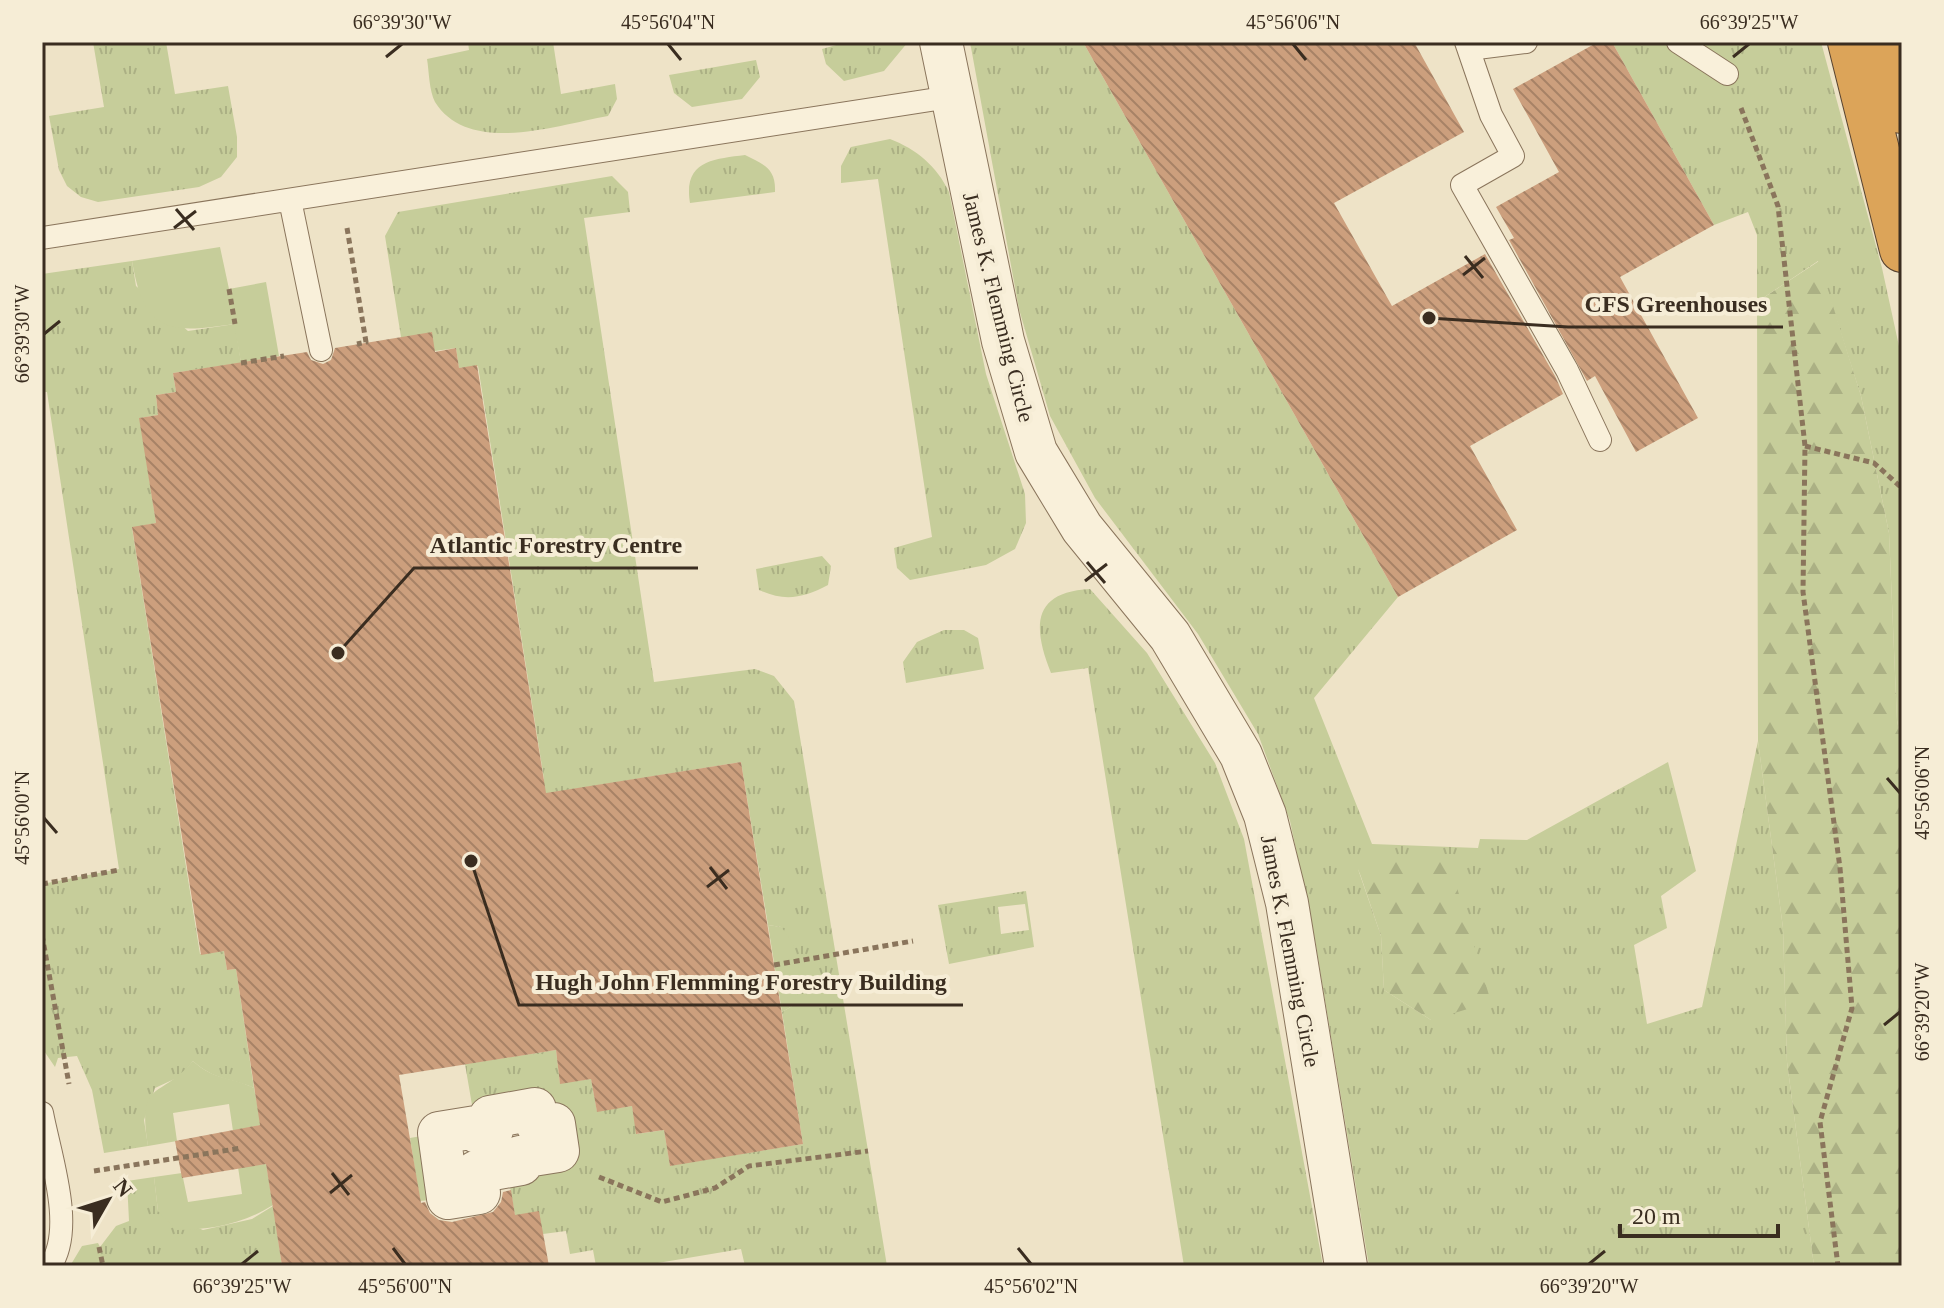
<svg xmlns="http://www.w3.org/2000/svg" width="1944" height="1308" font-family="Georgia,serif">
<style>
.grass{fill:url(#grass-tufts);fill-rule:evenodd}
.forest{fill:url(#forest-firs)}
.green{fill:#c6cd9a}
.building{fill:url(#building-back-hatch)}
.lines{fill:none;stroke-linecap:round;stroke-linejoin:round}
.lane-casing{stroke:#8a755c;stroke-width:24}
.street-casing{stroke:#8a755c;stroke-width:44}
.highway-casing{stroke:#584330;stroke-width:46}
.path{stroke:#8a755c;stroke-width:5;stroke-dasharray:6 4;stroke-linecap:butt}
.lane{stroke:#f9f0da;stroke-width:22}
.street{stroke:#f9f0da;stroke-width:42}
.highway{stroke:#dca459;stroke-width:44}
.ticks{fill:none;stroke:#3a2d20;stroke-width:3}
.labels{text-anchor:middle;stroke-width:8;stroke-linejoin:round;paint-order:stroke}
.street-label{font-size:22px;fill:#3a2d20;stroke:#f6edd6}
.leader{fill:none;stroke:#3a2d20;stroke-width:3}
.callout-dot{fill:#3a2d20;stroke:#f6edd6;stroke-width:3}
.callout-label{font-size:24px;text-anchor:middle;font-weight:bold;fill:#3a2d20;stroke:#f6edd6;stroke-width:8;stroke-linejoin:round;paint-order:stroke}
.neatline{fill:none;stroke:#3a2d20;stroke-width:3}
.ticks-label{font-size:20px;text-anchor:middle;fill:#3a2d20}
</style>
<defs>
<pattern id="grass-tufts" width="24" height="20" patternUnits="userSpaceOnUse" patternTransform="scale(2)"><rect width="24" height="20" fill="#c6cd9a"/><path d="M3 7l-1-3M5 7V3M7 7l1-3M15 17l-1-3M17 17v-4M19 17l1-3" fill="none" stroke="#abb084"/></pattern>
<pattern id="forest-firs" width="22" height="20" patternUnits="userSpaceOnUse" patternTransform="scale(2)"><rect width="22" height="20" fill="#c6cd9a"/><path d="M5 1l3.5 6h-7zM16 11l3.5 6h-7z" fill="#abb084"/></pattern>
<pattern id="building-back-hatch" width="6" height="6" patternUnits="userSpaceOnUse" patternTransform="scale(2)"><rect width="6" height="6" fill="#cc9f7d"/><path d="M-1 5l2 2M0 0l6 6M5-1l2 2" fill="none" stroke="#a78266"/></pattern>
</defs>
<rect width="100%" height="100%" fill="#eee3c7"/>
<path class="grass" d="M93,42H166L175,94L228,86L237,137V157L221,177L199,187L98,202L81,197L67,186L59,170L49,116L104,107Z
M468,42H553L561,94L615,84L617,99L608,116C557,125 469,156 435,102C429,91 429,71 427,59L469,50Z
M847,42H908L884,71L844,81L826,64L822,49Z
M970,42H1083L1398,597L1314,698L1372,844L1478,848L1480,839L1527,840L1668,762L1696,871L1661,896L1667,928L1634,945L1647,1024L1702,1007L1758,741L1783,928L1787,1062L1814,1266H1369L1315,940L1290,821L1258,734L1198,634L1095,498L1050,416L1019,309ZM1358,869L1431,1020L1384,990L1381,936Z
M1612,42H1821L1882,268L1902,360V748L1897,720L1889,533L1861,396L1818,261L1757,302V235L1748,212L1714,225Z
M756,60L760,77L742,99L692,107L674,93L669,75Z
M890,139C916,149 937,166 949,192L986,374L1025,494L1026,523L1015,549L986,565L910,580L897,568L894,548L932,537L878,179L841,183V166L851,147Z
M745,155C765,165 776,169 775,192L690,203C683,161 713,159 745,155Z
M612,176L628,192L630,212L584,218L654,682L755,669L774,676L794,701L887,1266H745L741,1249L640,1266H596L593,1250L570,1254L566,1231L543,1234L515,1215L510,1187L554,1124L547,1092L472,1105L465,1064L556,1050L560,1083L591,1079L597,1111L632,1106L637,1134L664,1130L670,1165L803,1144L782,1012L794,1005L781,927L768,925L741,762L525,797L544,779L478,366L459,368L456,348L435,351L401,337L385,236L398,212Z
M132,261L136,286L188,331L235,324L241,363L173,373L176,392L156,395L158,415L140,418L156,523L132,528L200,954L224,951L227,970L236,969L254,1088C230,1077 215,1081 193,1061L181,1076L155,1088L144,1120L148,1146L104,1153L92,1090L77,1056L58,1058L55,1067L42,1048V884L119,869L47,392H42V274Z
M822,556L831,566L828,585C803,598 785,602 759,590L756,569Z
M1090,589L1147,653L1215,763L1244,839L1323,1266H1184L1088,668L1051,673C1033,628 1031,592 1090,589Z
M944,630H964L978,638L984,669L906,683L903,662L917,642Z
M1026,891L1034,947L949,964L938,905ZM1025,904L1029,930L1001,934L998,907Z
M154,1177L158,1211L203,1230L252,1219L273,1206L282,1266H70L82,1246L98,1243L100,1247L116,1226L129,1221L127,1181Z"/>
<path class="forest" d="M1819,261L1861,396L1889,533L1897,720L1902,748V1266H1814L1787,1062L1783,928L1758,741L1757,302Z
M1447,854L1491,1002L1431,1020L1384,990L1381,936L1358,868Z"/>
<path class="green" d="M220,247L229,289L266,282L279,356L241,363L234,324C169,334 144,333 132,261Z
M768,925L781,927C802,950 801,975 794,1005L782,1012Z
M193,1061C215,1081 230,1076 254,1088L261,1125L233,1131L229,1104L173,1113L177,1141L148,1146C137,1078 159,1101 193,1061Z
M439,1133L448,1198L420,1201L410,1138Z
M266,1164L273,1205C243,1224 212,1230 176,1230L158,1211L154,1177L182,1173L188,1202L242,1194L238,1167Z"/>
<path class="building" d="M1083,42H1414L1464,132L1334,203L1392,306L1485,254L1555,376L1563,394L1470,446L1517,530L1398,597Z
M1598,42H1612L1714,225L1620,277L1698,418L1636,452L1595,376L1587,381L1509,240L1514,238L1496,207L1559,172L1513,89Z
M432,332L435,352L456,348L459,368L477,365L546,793L741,762L803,1144L670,1166L664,1130L636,1134L632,1106L597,1112L591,1079L560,1084L556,1050L399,1075L421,1203L425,1202L430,1213L439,1220L452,1222L493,1212L501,1202L503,1192L511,1190L515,1215L539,1211L549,1266H282L266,1164L182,1178L175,1141L260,1125L236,969L227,970L224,951L201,955L132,527L156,523L139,418L158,415L156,395L176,392L173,373L307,352L311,360L323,364L331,360L335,348Z"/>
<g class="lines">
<g class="lane-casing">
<path id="lane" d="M1466,42L1491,115L1513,156L1462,185L1567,370L1600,440
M1678,42L1727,74
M1469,49L1526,42
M290,200L321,350
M42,238L950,97
M42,1113C50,1156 76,1229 50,1266"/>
</g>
<g class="street-casing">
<path id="street" d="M941,42L1003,341L1036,452L1082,528L1170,636L1241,755L1265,815L1287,903L1346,1266
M535,1109L538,1126L554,1124L558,1151L520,1157L521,1164L476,1172L479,1193L448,1198L439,1133L476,1127L477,1132L492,1130L490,1117Z"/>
</g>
<g class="highway-casing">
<path id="highway" d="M1850,42L1902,250
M1881,42L1902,111"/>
</g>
<path class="path" d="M1741,108L1778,206L1805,446L1803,592L1840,868L1852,1008L1820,1122L1838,1266
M347,228L366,342L357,344
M229,289L235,324
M241,363L284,356
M1805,446L1874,463L1902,488
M42,884L119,870
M42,935L69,1084
M774,965L913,941
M94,1171L242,1148
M599,1177L662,1202L715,1188L749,1166L868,1151
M99,1247L103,1266"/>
<use href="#lane" class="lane"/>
<use href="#street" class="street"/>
<use href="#highway" class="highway"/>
</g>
<path class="ticks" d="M668,44L681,60M1293,44L1306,60M386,57L402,44M1733,57L1749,44M176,209L194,230M174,228L196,211M1465,256L1483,278M1463,275L1485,258M44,334L60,321M1087,562L1105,583M1085,581L1107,564M1887,778L1900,793M44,818L57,833M710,867L727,889M707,887L729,870M1884,1025L1900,1012M332,1173L349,1195M330,1193L352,1175M393,1248L405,1264M1018,1248L1031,1264M242,1264L258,1251M1589,1264L1605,1251"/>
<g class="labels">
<g class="street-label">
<text transform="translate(999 307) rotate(76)" y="8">James K. Flemming Circle</text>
<text transform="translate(1291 951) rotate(79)" y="8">James K. Flemming Circle</text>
</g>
</g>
<path class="leader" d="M1429 318L1568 327H1783M338 653L414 568H698M471 861L519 1005H963"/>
<g class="callout-dot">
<circle cx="1429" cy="318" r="8"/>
<circle cx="338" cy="653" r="8"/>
<circle cx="471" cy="861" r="8"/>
</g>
<g class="callout-label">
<text x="1676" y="312">CFS Greenhouses</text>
<text x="556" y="553">Atlantic Forestry Centre</text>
<text x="741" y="990">Hugh John Flemming Forestry Building</text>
</g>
<rect width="1944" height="1308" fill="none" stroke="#f6edd6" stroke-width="88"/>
<g transform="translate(108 1200) rotate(51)" stroke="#f6edd6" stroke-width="6" paint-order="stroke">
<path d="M0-6L14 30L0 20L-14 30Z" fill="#3a2d20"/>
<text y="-12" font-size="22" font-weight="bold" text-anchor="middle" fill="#3a2d20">N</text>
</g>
<path d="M1620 1224v12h158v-12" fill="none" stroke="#3a2d20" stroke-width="4"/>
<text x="1632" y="1224" font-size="24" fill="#3a2d20" stroke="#f6edd6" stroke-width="6" paint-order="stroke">20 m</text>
<rect x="44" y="44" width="1856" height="1220" class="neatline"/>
<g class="ticks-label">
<text x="402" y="29">66°39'30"W</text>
<text x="668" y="29">45°56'04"N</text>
<text x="1293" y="29">45°56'06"N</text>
<text x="1749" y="29">66°39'25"W</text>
<text transform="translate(22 334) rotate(-90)" y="7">66°39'30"W</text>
<text transform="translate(1922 793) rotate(-90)" y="7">45°56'06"N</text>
<text transform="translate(22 818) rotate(-90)" y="7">45°56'00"N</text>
<text transform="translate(1922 1012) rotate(-90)" y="7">66°39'20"W</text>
<text x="242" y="1293">66°39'25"W</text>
<text x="405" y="1293">45°56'00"N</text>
<text x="1031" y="1293">45°56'02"N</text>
<text x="1589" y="1293">66°39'20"W</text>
</g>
</svg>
